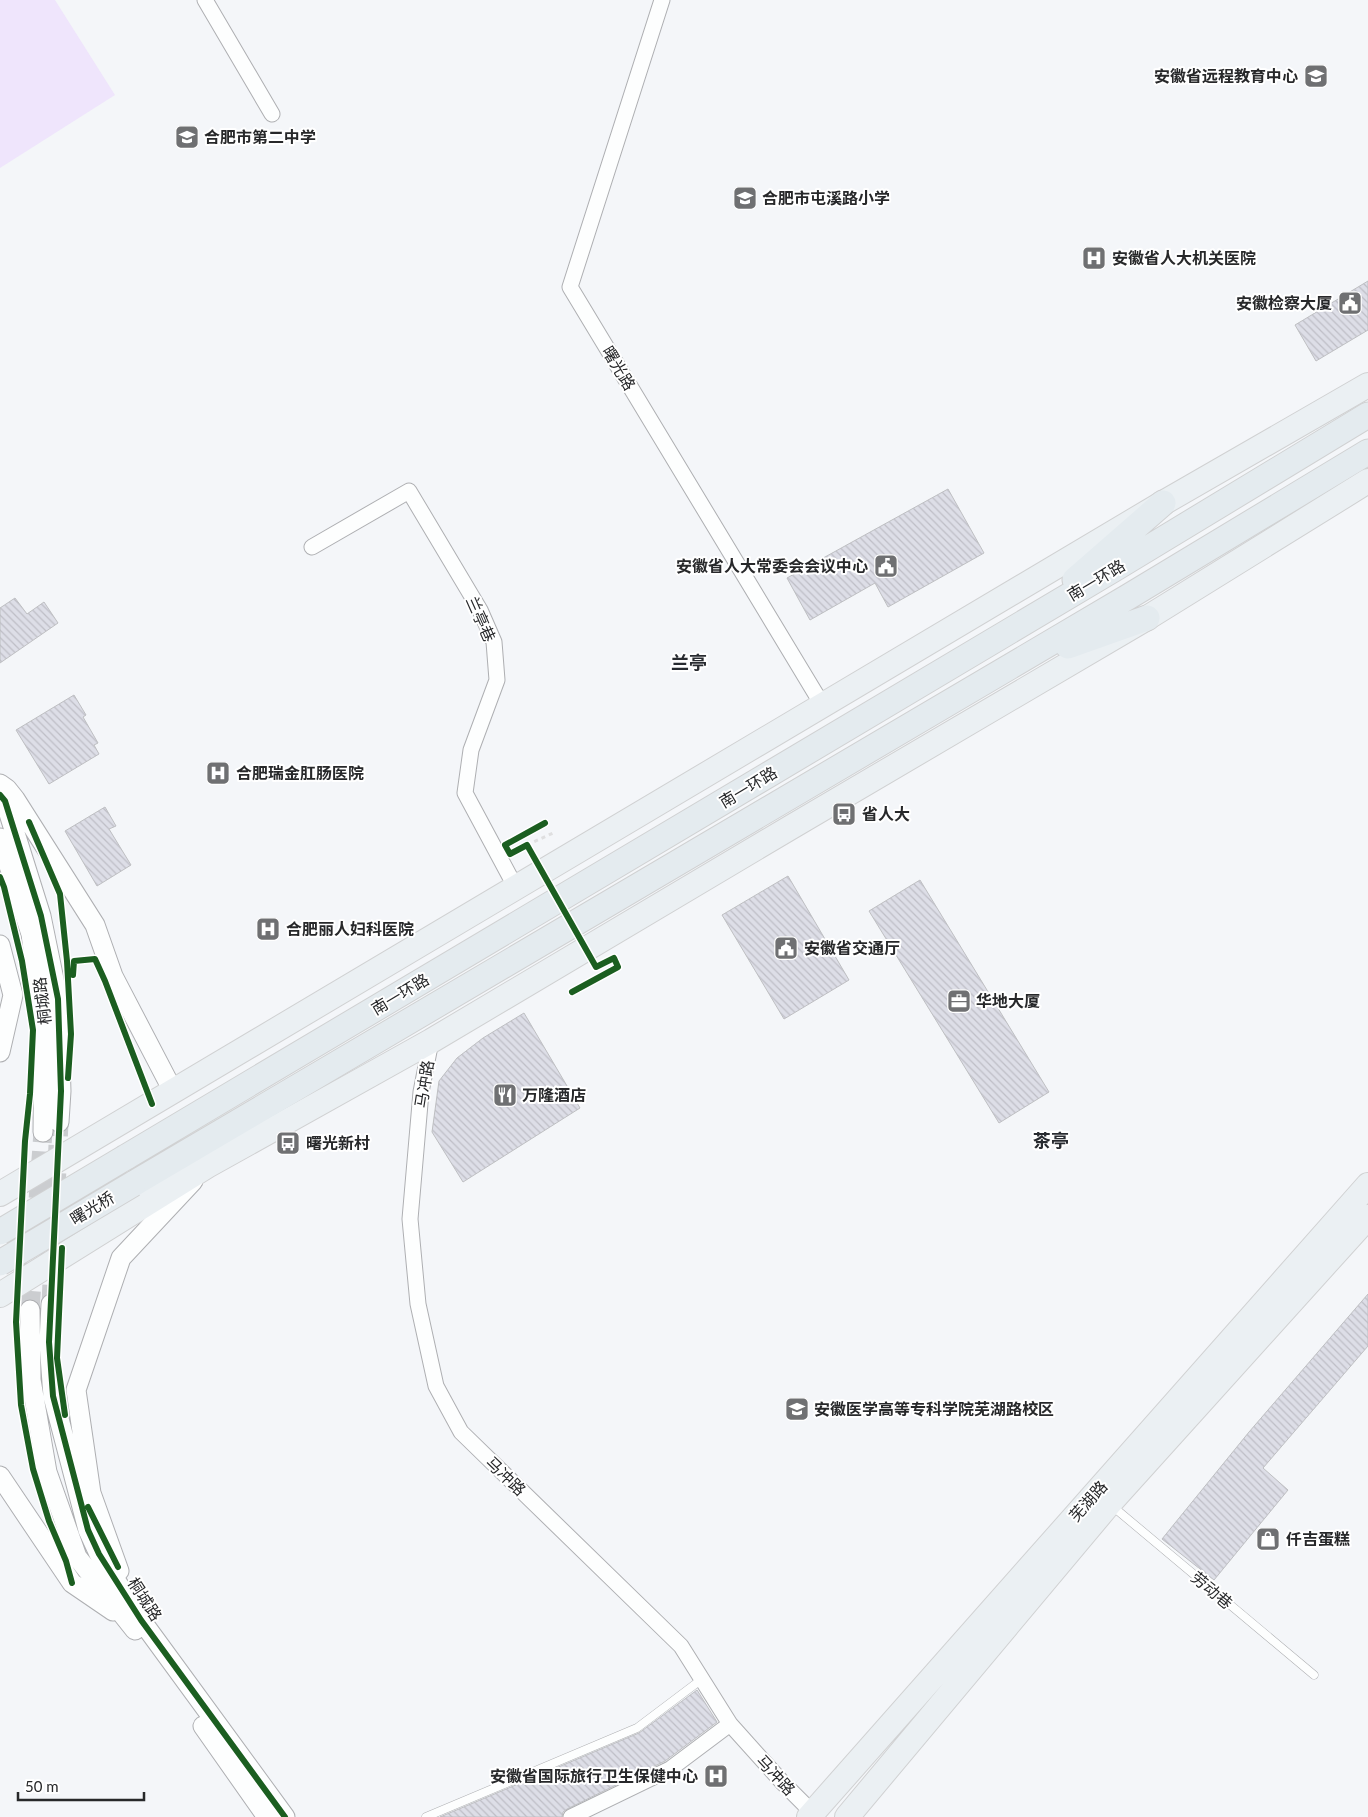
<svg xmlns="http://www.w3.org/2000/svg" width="1368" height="1817" font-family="Lato,'Noto Sans SC',sans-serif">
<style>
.green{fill:#efe5fc}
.building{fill:url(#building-back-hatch);stroke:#bebfc2}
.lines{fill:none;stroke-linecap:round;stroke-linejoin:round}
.tertiary-tunnel{stroke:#cbcdd0;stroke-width:19;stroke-dasharray:19 9;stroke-linecap:butt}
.service-casing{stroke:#aeafb2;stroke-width:9}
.minor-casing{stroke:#aeafb2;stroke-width:17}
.tertiary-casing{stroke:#aeafb2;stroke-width:21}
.primary-casing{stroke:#d0d1d2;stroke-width:26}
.trunk-casing{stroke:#d0d1d2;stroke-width:27}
.path{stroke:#dfdfe0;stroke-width:3;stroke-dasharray:4 4;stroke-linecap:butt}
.service{stroke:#fdfefe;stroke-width:8}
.minor{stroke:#fdfefe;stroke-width:15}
.tertiary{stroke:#fdfefe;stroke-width:19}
.primary{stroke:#ebf0f3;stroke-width:24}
.trunk{stroke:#e4ebef;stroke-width:25}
.trunk-bridge-casing{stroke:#d0d1d2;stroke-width:27;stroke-linecap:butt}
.trunk-bridge{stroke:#e4ebef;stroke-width:25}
.cycleway-casing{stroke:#fff;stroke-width:9}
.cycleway{stroke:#1b5e20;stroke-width:6}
.labels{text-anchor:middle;stroke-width:4;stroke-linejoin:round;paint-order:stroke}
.poi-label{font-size:16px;font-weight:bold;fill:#27282a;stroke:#fff;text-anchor:start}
.street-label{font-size:16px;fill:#27282a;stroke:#fff}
.neighbourhood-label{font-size:18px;font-weight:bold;fill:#282b30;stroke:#fff}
</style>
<defs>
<pattern id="building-back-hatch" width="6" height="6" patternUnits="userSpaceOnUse" patternTransform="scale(1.25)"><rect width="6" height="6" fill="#dddee7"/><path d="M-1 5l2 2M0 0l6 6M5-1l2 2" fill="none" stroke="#bebec6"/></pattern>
</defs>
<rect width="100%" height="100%" fill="#f4f6f9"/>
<path class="green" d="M0,0H55L115,95L0,168Z"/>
<path class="building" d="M1368,281V330L1316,361L1295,325Z
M948,489L984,553L888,607L875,583L810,620L787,578Z
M15,598L27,614L44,602L58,623L0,663V608Z
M74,695L86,715L83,717L98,743L94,745L99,754L49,784L16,730Z
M105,807L116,826L109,829L131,865L97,886L65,831Z
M788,876L849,980L784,1019L722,915Z
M920,880L1049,1092L999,1123L869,911Z
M524,1013L580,1108L463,1182L432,1132L439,1081L457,1058L483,1038Z
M1368,1294V1346L1263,1468L1288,1490L1214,1580L1162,1539L1249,1432Z
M697,1690L717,1722L665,1761L567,1809L563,1812L562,1817H440L639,1733Z"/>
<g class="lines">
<path class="tertiary-tunnel" d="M51,1304L59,1122
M30,1310L43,1132"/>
<g class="service-casing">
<path id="service" d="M1111,1505L1314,1675
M426,1817L637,1728L702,1679"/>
</g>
<g class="minor-casing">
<path id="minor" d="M205,0L272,114
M662,0L570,287L823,706
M312,547L409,491L480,610L494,642L497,680L471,750L465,793L516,888
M431,1041L421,1092L410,1219L418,1304L436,1386L461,1432L681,1646L730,1724L783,1783L817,1817
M571,1817L670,1769L730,1724"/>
</g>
<g class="tertiary-casing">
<path id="tertiary" d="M0,784L7,789L15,799L95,925L113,976L173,1091
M0,795L5,801L41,916L58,999L61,1091L59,1122
M0,838L31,934L44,1031L43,1132
M0,945L13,995L0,1052
M51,1304L49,1342L53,1396L88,1530L99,1554L141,1620L285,1817
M30,1310L31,1380L47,1472L77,1557L135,1630
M0,1476L72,1583L113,1611
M119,1571L91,1493L76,1390L121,1258L193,1181
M203,1726L267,1817"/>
</g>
<g class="primary-casing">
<path id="primary" d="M0,1194L1163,503L1368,385
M0,1295L207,1166L431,1041L793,826L1147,618L1368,481
M809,1817L1368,1185
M847,1817L1109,1504L1368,1217"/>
</g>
<g class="trunk-casing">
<path id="trunk" d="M1075,580L1163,503
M1068,646L1147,618
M126,1157L1114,569L1368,415
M133,1184L1128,597L1368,452"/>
</g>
<path class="path" d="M527,845L553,833"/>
<use href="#service" class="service"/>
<use href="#minor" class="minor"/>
<use href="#tertiary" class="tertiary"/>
<use href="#primary" class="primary"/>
<use href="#trunk" class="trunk"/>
<g class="trunk-bridge-casing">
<path id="trunk-bridge" d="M0,1232L126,1157
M0,1263L133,1184"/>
</g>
<use href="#trunk-bridge" class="trunk-bridge"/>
<g class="cycleway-casing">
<path id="cycleway" d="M0,795L5,801L41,916L58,999L61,1091L49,1342L53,1396L88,1530L99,1554L141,1620L285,1817
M29,822L60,894L67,961L71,1034L68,1078
M545,823L505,845L510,854L527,845L596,967L614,958L618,967L572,992
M0,877L4,887L22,961L33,1030L30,1094L25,1141L16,1322L21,1405L33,1469L49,1521L66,1561L72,1583
M73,975L74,961L95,959L105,981L152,1104
M62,1248L57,1358L65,1415
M88,1507L118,1567"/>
</g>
<use href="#cycleway" class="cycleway"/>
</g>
<defs>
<g id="university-square" transform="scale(1.25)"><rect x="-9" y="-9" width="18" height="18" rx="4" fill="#6f7072" stroke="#fff"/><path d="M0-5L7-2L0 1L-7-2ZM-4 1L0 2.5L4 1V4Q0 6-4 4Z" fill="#fff"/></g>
<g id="school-square" transform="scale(1.25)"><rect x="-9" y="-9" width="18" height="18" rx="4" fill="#6f7072" stroke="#fff"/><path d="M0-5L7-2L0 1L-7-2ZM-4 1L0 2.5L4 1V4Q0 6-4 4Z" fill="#fff"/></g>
<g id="hospital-square" transform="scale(1.25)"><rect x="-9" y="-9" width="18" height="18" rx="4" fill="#6f7072" stroke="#fff"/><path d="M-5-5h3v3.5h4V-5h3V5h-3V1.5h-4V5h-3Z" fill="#fff"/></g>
<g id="civic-square" transform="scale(1.25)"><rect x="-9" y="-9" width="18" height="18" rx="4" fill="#6f7072" stroke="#fff"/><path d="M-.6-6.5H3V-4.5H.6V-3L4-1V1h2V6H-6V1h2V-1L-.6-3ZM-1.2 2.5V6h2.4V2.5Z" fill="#fff"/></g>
<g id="bus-square" transform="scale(1.25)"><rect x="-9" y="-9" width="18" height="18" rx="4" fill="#6f7072" stroke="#fff"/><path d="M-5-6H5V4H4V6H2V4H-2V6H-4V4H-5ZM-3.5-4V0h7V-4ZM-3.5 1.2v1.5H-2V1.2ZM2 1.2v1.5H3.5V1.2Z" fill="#fff"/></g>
<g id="office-square" transform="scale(1.25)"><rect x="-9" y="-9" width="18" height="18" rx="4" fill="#6f7072" stroke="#fff"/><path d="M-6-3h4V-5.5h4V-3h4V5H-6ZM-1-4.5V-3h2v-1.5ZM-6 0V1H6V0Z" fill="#fff"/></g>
<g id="restaurant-square" transform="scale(1.25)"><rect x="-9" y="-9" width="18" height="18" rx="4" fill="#6f7072" stroke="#fff"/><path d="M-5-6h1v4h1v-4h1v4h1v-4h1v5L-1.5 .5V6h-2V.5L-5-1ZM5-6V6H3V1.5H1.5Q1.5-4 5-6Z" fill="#fff"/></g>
<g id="shop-square" transform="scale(1.25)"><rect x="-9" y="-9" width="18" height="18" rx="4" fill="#6f7072" stroke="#fff"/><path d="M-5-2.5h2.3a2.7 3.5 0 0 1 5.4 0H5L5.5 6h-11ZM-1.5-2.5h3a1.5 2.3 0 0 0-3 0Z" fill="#fff"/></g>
</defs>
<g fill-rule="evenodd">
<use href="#university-square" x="1316" y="76"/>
<use href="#school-square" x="187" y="137"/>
<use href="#school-square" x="745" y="198"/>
<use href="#hospital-square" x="1094" y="258"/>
<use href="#civic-square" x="1350" y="303"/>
<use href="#civic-square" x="886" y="566"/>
<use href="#hospital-square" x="218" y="773"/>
<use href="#bus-square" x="844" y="814"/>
<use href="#hospital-square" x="268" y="929"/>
<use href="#civic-square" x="786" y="948"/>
<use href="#office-square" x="959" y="1001"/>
<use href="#restaurant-square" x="505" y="1095"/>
<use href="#bus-square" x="288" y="1143"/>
<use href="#university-square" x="797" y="1409"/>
<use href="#shop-square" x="1268" y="1539"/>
<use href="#hospital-square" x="716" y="1776"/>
</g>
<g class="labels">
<g class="poi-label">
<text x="1298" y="82" text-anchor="end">安徽省远程教育中心</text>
<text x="204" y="143">合肥市第二中学</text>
<text x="762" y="204">合肥市屯溪路小学</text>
<text x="1112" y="264">安徽省人大机关医院</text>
<text x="1332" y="309" text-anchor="end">安徽检察大厦</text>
<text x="868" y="572" text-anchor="end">安徽省人大常委会会议中心</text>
<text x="236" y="779">合肥瑞金肛肠医院</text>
<text x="862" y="820">省人大</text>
<text x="286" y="935">合肥丽人妇科医院</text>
<text x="804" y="954">安徽省交通厅</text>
<text x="976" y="1007">华地大厦</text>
<text x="522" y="1101">万隆酒店</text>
<text x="306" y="1149">曙光新村</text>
<text x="814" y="1415">安徽医学高等专科学院芜湖路校区</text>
<text x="1286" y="1545">仟吉蛋糕</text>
<text x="698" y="1782" text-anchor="end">安徽省国际旅行卫生保健中心</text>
</g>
<g class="street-label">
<text transform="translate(619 368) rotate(59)" y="6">曙光路</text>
<text transform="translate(1096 580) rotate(-31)" y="6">南一环路</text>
<text transform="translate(481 619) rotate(66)" y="6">兰亭巷</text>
<text transform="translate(748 787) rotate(-31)" y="6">南一环路</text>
<text transform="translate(400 994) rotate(-31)" y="6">南一环路</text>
<text transform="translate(42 1001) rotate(-97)" y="6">桐城路</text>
<text transform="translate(424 1084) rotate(-81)" y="6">马冲路</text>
<text transform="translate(92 1208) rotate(-31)" y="6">曙光桥</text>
<text transform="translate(506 1476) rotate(44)" y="6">马冲路</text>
<text transform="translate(1088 1501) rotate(-48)" y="6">芜湖路</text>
<text transform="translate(1212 1590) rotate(40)" y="6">劳动巷</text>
<text transform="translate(145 1599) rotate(57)" y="6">桐城路</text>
<text transform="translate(776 1775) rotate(47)" y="6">马冲路</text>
</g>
<g class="neighbourhood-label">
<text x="689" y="669">兰亭</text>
<text x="1051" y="1147">茶亭</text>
</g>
</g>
<path d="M18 1792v8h126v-8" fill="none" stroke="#27282a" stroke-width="2.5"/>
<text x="25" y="1792" font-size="15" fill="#27282a" stroke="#ffffff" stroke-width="4" paint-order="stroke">50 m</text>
</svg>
